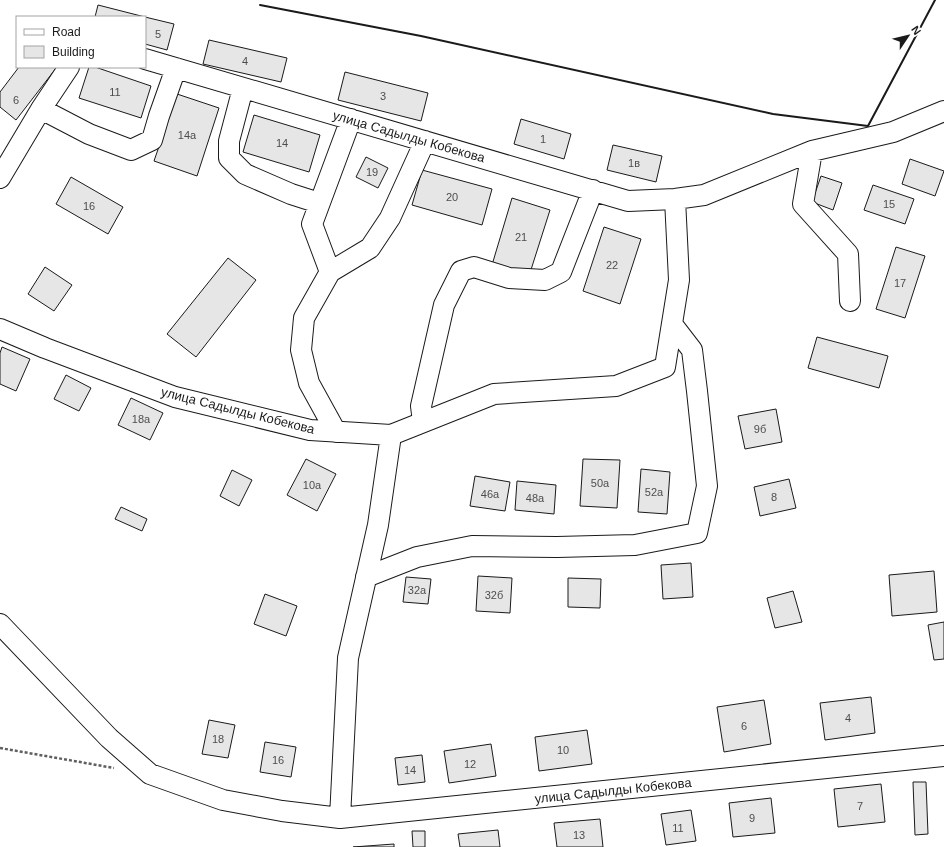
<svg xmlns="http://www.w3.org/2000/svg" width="944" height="847" font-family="Arial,sans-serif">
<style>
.building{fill:#e6e6e6;stroke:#1a1a1a}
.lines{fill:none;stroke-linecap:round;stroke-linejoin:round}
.minor-casing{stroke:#1a1a1a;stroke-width:22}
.path{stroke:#5f5f5f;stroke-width:2.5;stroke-dasharray:3 2;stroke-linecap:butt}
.minor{stroke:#fff;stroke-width:20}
.wall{stroke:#1a1a1a;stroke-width:2}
.labels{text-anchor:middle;stroke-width:3;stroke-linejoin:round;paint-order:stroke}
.number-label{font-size:11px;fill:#4d4d4d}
.street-label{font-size:13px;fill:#1a1a1a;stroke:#fff}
</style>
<rect width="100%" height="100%" fill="#fff"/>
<path class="building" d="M98,5L145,17H95Z
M145,17L174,24L167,50L145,44Z
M209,40L287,58L281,82L203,64Z
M19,67H57L16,120L0,107V92Z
M89,67H95L151,86L141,118L79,98Z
M345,72L428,93L421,121L338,100Z
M177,94L219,108L197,176L154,161Z
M254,115L320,135L309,172L243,152Z
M521,119L571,134L564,159L514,144Z
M613,145L662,156L656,182L607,170Z
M366,157L388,168L378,188L356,177Z
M910,159L944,171L935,196L902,184Z
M422,170L492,189L482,225L412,205Z
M821,176L842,183L833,210L812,202Z
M71,177L123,207L108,234L56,204Z
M873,185L914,199L905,224L864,210Z
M512,198L550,210L529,276L492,265Z
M604,227L641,239L620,304L583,291Z
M896,247L925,256L905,318L876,309Z
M228,258L256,280L196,357L167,334Z
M45,267L72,285L54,311L28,294Z
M817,337L888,356L879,388L808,368Z
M2,347L30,359L16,391L0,384V353Z
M66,375L91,388L79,411L54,399Z
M131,398L163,413L150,440L118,425Z
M776,409L782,442L745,449L738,416Z
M306,459L336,474L317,511L287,495Z
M583,459L620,460L617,508L580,506Z
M641,469L670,472L667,514L638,512Z
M232,470L252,480L239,506L220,496Z
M475,476L510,482L505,511L470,506Z
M789,479L796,508L760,516L754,487Z
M517,481L556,485L554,514L515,510Z
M121,507L147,519L142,531L115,519Z
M691,563L693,597L663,599L661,565Z
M934,571L937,612L892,616L889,575Z
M478,576L512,578L510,613L476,611Z
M406,577L431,579L428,604L403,602Z
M568,578L601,579L600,608L568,607Z
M793,591L802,622L775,628L767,598Z
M265,594L297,606L286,636L254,624Z
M944,622V659L934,660L928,625Z
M871,697L875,733L825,740L820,703Z
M764,700L771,744L724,752L717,707Z
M209,720L235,725L228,758L202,754Z
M587,730L592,764L539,771L535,737Z
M265,742L296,747L291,777L260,772Z
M491,744L496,776L449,783L444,751Z
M422,755L425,782L398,785L395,758Z
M913,782H926L928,834L915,835Z
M881,784L885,822L838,827L834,789Z
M771,798L775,833L733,837L729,803Z
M691,810L696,841L666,845L661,814Z
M600,819L603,847H557L554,823Z
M498,830L500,847H460L458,834Z
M412,831H425V847H413Z
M394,844V847H353Z"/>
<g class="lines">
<g class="minor-casing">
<path id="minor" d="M145,59L628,201L675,199L704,195L812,151L893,132L944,111
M243,88L229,141V158L245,174L291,194L319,203
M41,109L89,134L131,150L152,140L159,116L176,68
M812,151L803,204L848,254L850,301
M0,178L41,109L69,67
M330,272L312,224L351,119
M0,329L45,348L175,397L310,430L391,435L494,394L616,386L665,367L679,280L675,199
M423,422L421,406L444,305L461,271L474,267L509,278L545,280L561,272L593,190
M336,432L309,383L301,350L304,318L330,272L370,248L390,218L425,141
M366,577L417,557L472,546L557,547L635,545L697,533L707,486L697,391L692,350L672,324
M0,624L109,738L150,774L223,800L282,811L340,818L944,756
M340,818L348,658L378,525L391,435"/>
</g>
<path class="path" d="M0,748L114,768"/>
<use href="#minor" class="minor"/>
<path class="wall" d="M260,5L421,36L773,114L868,126L935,0"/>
</g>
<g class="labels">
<g class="number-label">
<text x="158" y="38">5</text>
<text x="245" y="65">4</text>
<text x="115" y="96">11</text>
<text x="383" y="100">3</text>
<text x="16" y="104">6</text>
<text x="187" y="139">14а</text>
<text x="543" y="143">1</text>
<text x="282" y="147">14</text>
<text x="634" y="167">1в</text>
<text x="372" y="176">19</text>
<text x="452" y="201">20</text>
<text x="889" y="208">15</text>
<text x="89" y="210">16</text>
<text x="521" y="241">21</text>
<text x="612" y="269">22</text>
<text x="900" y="287">17</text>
<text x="141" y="423">18а</text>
<text x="760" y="433">9б</text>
<text x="600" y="487">50а</text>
<text x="312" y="489">10а</text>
<text x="654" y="496">52а</text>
<text x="490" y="498">46а</text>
<text x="774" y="501">8</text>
<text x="535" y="502">48а</text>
<text x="417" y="594">32а</text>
<text x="494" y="599">32б</text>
<text x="848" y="722">4</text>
<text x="744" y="730">6</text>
<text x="218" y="743">18</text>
<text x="563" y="754">10</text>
<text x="278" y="764">16</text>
<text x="470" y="768">12</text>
<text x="410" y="774">14</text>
<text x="860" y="810">7</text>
<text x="752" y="822">9</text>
<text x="678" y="832">11</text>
<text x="579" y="839">13</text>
</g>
<g class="street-label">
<text transform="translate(409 136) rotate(16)" y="5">улица Садылды Кобекова</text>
<text transform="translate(238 410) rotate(14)" y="5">улица Садылды Кобекова</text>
<text transform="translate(613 790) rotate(-6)" y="5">улица Садылды Кобекова</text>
</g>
</g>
<rect x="16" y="16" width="130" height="52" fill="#ffffff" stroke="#a3a3a3"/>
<rect x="24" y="29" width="20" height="6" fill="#ffffff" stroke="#a3a3a3"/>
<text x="52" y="36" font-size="12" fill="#1a1a1a">Road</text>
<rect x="24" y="46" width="20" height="12" fill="#e6e6e6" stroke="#a3a3a3"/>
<text x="52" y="56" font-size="12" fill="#1a1a1a">Building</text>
<g transform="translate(908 36) rotate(55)" stroke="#ffffff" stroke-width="3" paint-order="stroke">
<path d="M0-3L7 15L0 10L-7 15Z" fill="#1a1a1a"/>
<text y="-6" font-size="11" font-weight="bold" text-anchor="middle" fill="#1a1a1a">N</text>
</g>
</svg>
